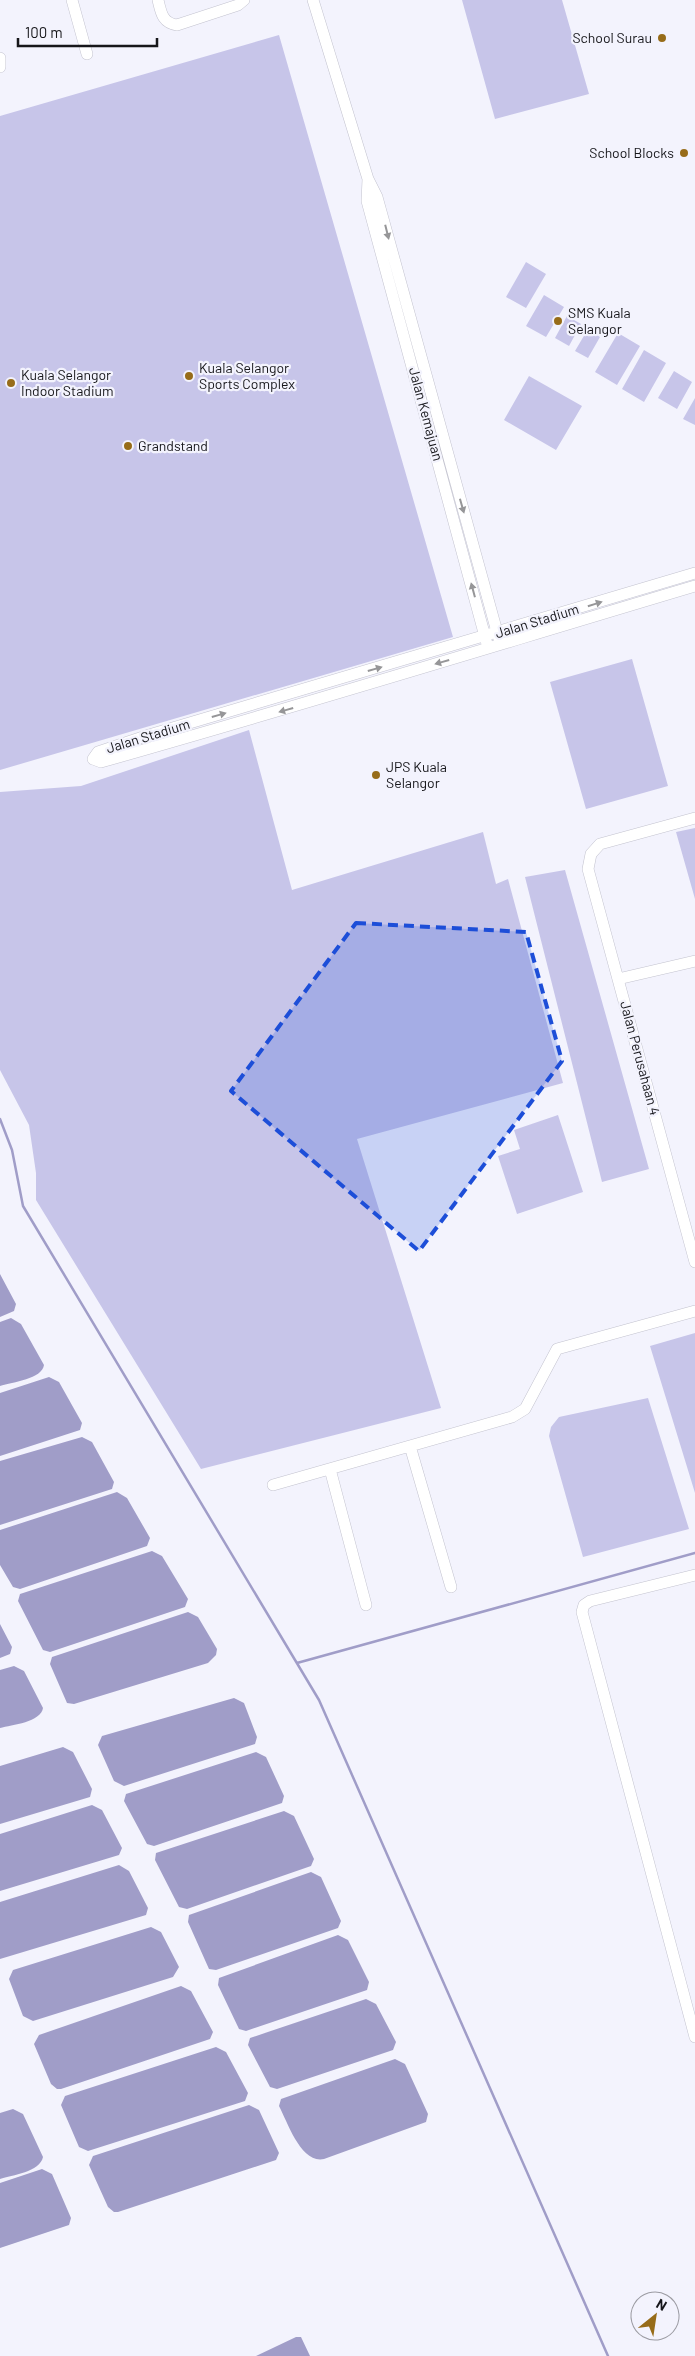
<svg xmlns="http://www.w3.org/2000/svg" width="695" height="2356" font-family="Barlow,sans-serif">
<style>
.green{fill:#c7c5e9}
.water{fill:#a09dc8}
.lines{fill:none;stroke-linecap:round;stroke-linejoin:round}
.stream{stroke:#a09dc8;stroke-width:2.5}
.minor-casing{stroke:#c3c3cf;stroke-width:12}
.minor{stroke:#fff;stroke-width:11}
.oneway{fill:#969698}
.marked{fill:#1d4ed8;fill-opacity:0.2;stroke:#1d4ed8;stroke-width:4;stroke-dasharray:10 6;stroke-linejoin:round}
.poi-dot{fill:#976c19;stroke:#f3f3fd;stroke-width:2}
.labels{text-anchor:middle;stroke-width:4.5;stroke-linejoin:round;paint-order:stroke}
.poi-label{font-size:14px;fill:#16161a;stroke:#f3f3fd;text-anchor:start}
.street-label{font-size:14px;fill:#16161a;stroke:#f3f3fd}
</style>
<rect width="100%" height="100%" fill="#f3f3fd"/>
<path class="green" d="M462,0H562L589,94L495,119Z
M279,35L453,637L0,770V116Z
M526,262L546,274L526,308L506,297Z
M544,295L564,307L546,337L526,326Z
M567,316L581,324L569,346L555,338Z
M588,329L600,337L588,358L575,351Z
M618,333L640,346L617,385L595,372Z
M644,350L666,363L644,402L622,389Z
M674,371L692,382L677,409L658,398Z
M529,376L582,406L556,450L504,420Z
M695,398V425L683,419Z
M632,659L668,786L586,809L550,682Z
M249,730L292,890L483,832L496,884L508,879L563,1083L357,1139L441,1408L201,1469L36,1200V1173L29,1125L0,1070V792L81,786Z
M695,828V899L676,832Z
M565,870L649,1169L602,1182L525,877Z
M558,1115L583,1192L517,1214L498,1156L520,1149L514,1130Z
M695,1333V1493L650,1346Z
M648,1398L689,1529L583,1557L549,1436L551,1427L559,1417Z"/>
<path class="water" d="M0,1274L16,1304L14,1311L0,1317Z
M11,1318L21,1324L44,1365C42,1379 13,1382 0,1386V1322Z
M49,1377L59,1382L82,1423L80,1430L0,1456V1393Z
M82,1437L92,1442L114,1482L112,1489L0,1525V1461Z
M117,1492L127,1498L150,1538L147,1546L20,1589L13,1587L0,1565V1530Z
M152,1551L162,1556L188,1599L185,1607L50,1652L43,1650L18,1601L20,1594Z
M188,1612L198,1617L217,1649L216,1655L208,1663L74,1704L67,1703L50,1664L52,1657Z
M0,1624L12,1647L10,1654L0,1658Z
M14,1666L24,1671L43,1708C41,1722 12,1725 0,1728V1670Z
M234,1698L244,1703L257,1737L255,1744L124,1786L114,1781L98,1745L102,1736Z
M63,1747L73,1752L92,1789L90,1797L0,1824V1766Z
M256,1752L266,1757L284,1796L282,1803L154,1846L147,1844L124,1801L126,1794Z
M92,1805L102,1810L122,1848L119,1855L0,1891V1834Z
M284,1811L294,1816L314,1859L311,1866L187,1909L179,1907L155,1860L156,1853Z
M119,1865L129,1871L148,1908L146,1915L0,1959V1902Z
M311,1872L321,1877L341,1921L338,1928L216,1970L209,1969L188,1922L189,1915Z
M151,1927L161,1932L179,1967L173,1977L33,2021L23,2016L9,1979L13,1970Z
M338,1935L348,1940L369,1982L367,1990L246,2031L239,2029L218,1985L219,1978Z
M181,1986L191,1991L213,2032L210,2039L61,2089H57L51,2084L34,2044L39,2035Z
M366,1999L376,2004L396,2042L393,2050L277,2089L270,2087L248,2045L250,2038Z
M216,2047L226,2052L248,2093L245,2101L88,2151L79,2147L61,2105L65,2096Z
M395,2059L405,2064L428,2114L426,2122L324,2159C301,2164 288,2123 279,2106L281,2099Z
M249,2105L259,2110L279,2153L276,2160L118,2212H114L108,2207L89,2165L93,2156Z
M13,2109L23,2114L43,2157C40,2172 12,2175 0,2179V2113Z
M42,2169L52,2174L71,2218L69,2225L0,2248V2183Z
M296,2337H301L310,2356H256Z"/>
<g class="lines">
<path class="stream" d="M0,1119L12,1150L23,1206L319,1700L608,2356
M297,1663L695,1553"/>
<g class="minor-casing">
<path id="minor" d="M72,0L87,54
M158,0C161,12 162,23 177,25L238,5L244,0
M313,0L368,179L377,197L382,215L499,639
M0,58V67
M368,179L367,201L487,644
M695,573L149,735L98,752L93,759L101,762C300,706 497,645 695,586
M695,818L600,844L591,854L588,869L695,1262
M618,979L695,961
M410,1446L451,1587
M330,1469L366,1605
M273,1485L512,1417L525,1409L557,1349L695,1311
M695,1575L590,1601L584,1605L582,1612L695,2037"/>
</g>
<use href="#minor" class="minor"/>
</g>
<defs><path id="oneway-solid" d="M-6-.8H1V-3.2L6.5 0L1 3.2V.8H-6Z" transform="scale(1.25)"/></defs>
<g class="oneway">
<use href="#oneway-solid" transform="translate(387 232) rotate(76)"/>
<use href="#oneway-solid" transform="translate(462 506) rotate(74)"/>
<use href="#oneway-solid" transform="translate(473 590) rotate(-105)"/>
<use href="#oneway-solid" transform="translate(595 604) rotate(-17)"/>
<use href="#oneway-solid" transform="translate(442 662) rotate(164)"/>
<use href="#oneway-solid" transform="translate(375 669) rotate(-16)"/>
<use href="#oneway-solid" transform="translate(286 710) rotate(164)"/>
<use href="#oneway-solid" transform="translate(219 715) rotate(-16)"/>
</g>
<path class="marked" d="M356,923L526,932L562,1061L419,1251L231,1091Z"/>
<g class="poi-dot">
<circle cx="662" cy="38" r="5"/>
<circle cx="684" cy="153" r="5"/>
<circle cx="558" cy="321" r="5"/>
<circle cx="189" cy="376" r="5"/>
<circle cx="11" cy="383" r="5"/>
<circle cx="128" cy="446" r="5"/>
<circle cx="376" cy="775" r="5"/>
</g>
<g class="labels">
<g class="poi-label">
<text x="652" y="43" text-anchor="end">School Surau</text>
<text x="674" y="158" text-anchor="end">School Blocks</text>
<text x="568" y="318">SMS Kuala<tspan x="568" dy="16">Selangor</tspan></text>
<text x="199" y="373">Kuala Selangor<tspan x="199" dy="16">Sports Complex</tspan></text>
<text x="21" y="380">Kuala Selangor<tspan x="21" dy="16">Indoor Stadium</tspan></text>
<text x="138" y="451">Grandstand</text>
<text x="386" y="772">JPS Kuala<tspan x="386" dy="16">Selangor</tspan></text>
</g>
<g class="street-label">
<text transform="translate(426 414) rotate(75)" y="5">Jalan Kemajuan</text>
<text transform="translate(537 621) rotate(-17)" y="5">Jalan Stadium</text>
<text transform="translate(148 736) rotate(-17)" y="5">Jalan Stadium</text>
<text transform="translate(640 1058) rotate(75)" y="5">Jalan Perusahaan 4</text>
</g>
</g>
<g transform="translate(655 2316) rotate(30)"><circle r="24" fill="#f3f3fd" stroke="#9b9ba2"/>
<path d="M0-4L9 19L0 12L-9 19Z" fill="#976c19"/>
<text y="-8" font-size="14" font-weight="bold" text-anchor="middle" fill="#16161a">N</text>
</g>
<path d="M18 38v8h139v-8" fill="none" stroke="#16161a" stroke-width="2.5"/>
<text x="25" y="38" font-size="15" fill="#16161a" stroke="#f3f3fd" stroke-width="4" paint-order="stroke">100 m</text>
</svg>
